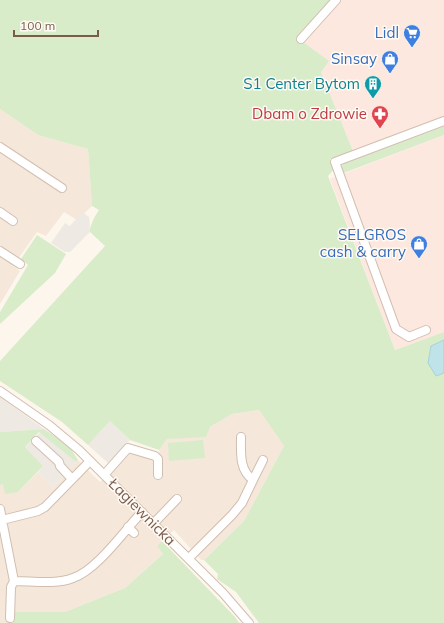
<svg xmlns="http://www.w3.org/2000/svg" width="444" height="623" font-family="Mulish,sans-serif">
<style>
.residential{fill:#f5e8da}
.commercial{fill:#fde8e0}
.industrial{fill:#efe9e4}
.green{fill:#d8ecc9}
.water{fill:#bfe3e8;stroke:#a5d3da}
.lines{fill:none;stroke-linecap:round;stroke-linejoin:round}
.minor-casing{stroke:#d1beb0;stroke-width:10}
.minor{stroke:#fff;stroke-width:8}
.labels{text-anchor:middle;stroke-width:3;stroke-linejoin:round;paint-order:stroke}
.shop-label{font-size:15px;fill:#366cbe;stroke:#fffaf3;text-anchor:end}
.culture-label{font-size:15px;fill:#0d838f;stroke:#fffaf3;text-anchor:end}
.health-label{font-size:15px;fill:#be3a42;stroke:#fffaf3;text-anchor:end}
.street-label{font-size:15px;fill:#7a5c4d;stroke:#fffaf3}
</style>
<rect width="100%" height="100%" fill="#fdf6ec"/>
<path class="residential" d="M0,109L38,135L88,149L92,206L77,220L64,212L46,236L37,232L13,266L20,271L0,304Z
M259,410L284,446L244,521L204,560H201L174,530L157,546L163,554L125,588L65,612H14L13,623H0V485L3,484L18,492L38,472L53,487L78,460L100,482L129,451L160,459L159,450L167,439L210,427L232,414Z"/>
<path class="commercial" d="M340,0H444V117L353,151L321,72L303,42Z
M444,135V332L395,350L330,179Z"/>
<path class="industrial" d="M82,212L89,217L90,225L89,231L90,232L70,252H65L51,243L65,223L70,226Z
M0,397L44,429L0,432Z
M110,421L130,440L108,463L88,445Z
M40,432L76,462L53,487L38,472L43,466L25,447Z"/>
<path class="green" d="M0,0H333L299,35L303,42L329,61L321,72L353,151L330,159L334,169L328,176L395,350L444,332V623H259L236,592L217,579L218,574L204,560L244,521L284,446L259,410L232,414L210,427L206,437L167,439L159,450L130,440L110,421L88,445L62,422L0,381V361L105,246L89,231L94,218L99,210L92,206L88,149L38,135L0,109Z
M444,126V135L341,174L342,166L344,163Z
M37,235L66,254L55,273L0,324V312L28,265L21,259Z
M44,429L69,446L78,460L76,462L39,432L25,447L43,466L18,492L5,494L3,484L0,485V432Z
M203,440L205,458L169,461L168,443Z
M162,541L235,617L239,623H13L14,612H65L125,588L163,554L157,546Z"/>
<path class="water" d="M444,340V373L436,376L428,363L431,346Z"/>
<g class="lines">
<g class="minor-casing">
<path id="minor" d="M301,39L336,0
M0,147L62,188
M0,212L13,221
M0,251L20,264
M426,330L409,337L396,329L335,162L444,121
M0,391L49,425L79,450L223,593L249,623
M36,441L59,462L60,466L72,479
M90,461L45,507L38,511L2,520L14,581C33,581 55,585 73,578C97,570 124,531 142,512
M104,475L128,448L155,456L158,459V475
M253,480L263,460
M0,509L2,520
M154,523L177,499
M128,527L134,533
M189,558L232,515L242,503L253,480C239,470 241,453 241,437
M10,618L11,587L14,581"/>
</g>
<use href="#minor" class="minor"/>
</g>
<defs>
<g id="supermarket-pin" transform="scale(0.9)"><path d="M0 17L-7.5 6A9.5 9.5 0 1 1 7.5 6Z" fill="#3f7fe0" stroke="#fffaf3"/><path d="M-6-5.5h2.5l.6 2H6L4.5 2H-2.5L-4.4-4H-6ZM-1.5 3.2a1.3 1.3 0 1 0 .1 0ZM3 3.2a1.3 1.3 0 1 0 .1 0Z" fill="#fff"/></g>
<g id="shop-pin" transform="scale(0.9)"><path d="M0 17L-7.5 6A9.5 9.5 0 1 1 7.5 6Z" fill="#3f7fe0" stroke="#fffaf3"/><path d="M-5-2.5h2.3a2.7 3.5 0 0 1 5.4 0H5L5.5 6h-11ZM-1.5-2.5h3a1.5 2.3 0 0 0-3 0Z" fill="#fff"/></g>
<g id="building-pin" transform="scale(0.9)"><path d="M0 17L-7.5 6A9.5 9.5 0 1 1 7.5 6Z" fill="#0f9aa8" stroke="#fffaf3"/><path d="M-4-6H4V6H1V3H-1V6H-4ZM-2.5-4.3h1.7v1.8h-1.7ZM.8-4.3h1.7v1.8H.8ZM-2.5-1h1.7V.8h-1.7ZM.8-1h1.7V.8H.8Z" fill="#fff"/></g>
<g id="pharmacy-pin" transform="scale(0.9)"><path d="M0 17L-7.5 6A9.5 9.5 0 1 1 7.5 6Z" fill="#e0444e" stroke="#fffaf3"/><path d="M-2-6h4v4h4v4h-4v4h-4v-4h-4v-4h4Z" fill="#fff"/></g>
</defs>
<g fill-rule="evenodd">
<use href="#supermarket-pin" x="412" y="33"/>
<use href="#shop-pin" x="390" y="59"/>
<use href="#building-pin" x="373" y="84"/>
<use href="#pharmacy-pin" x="380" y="114"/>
<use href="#shop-pin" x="419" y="244"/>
</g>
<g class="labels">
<g class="shop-label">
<text x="399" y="38">Lidl</text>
<text x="377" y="64">Sinsay</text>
<text x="406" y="240">SELGROS<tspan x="406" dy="17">cash &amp; carry</tspan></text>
</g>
<g class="culture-label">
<text x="360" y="89">S1 Center Bytom</text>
</g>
<g class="health-label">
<text x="367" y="119">Dbam o Zdrowie</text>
</g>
<g class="street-label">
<text transform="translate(142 512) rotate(45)" y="5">Łagiewnicka</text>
</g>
</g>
<path d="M14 30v6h84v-6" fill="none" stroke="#7a5c4d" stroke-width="2"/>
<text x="20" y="30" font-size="12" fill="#7a5c4d" stroke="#fffaf3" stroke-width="3" paint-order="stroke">100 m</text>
</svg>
